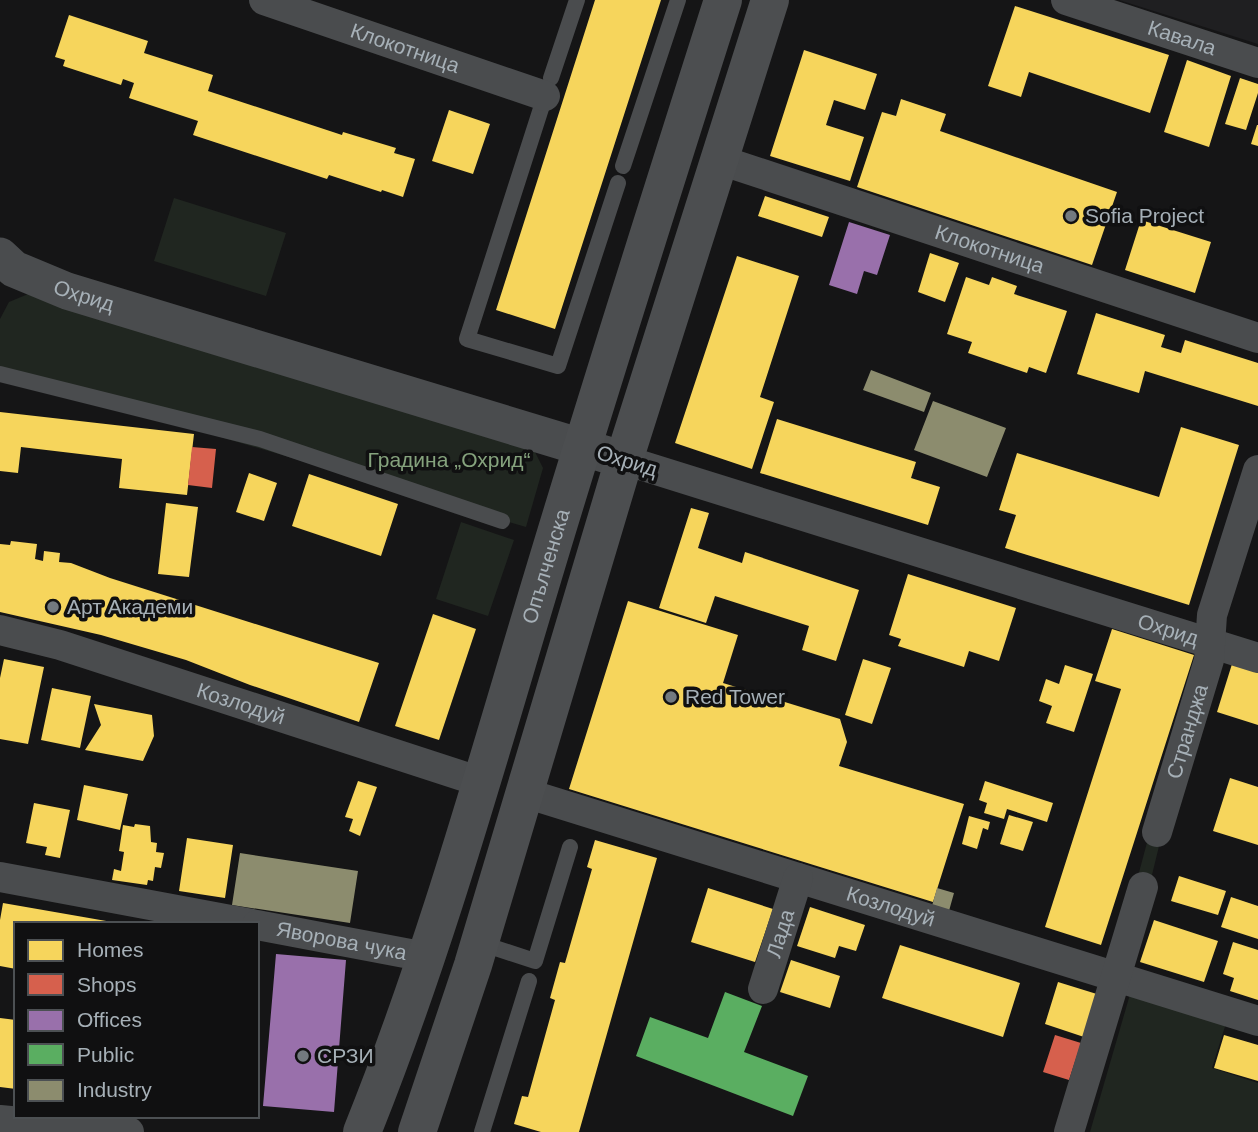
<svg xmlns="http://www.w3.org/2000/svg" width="1258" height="1132" font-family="Helvetica,sans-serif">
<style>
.built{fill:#1f1f21}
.green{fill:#202620}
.homes{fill:#f6d55c}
.shops{fill:#d6604d}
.offices{fill:#9970ab}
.public{fill:#5aae61}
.industry{fill:#8c8c6e}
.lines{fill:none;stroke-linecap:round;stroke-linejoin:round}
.service{stroke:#4a4c4e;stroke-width:16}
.minor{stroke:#4a4c4e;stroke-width:30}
.tertiary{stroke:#4a4c4e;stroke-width:37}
.primary{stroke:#4c4e50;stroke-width:38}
.poi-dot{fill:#737a7f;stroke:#101011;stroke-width:2.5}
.labels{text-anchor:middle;stroke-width:7;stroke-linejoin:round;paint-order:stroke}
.street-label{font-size:21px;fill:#a6b0b7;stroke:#101011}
.poi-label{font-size:21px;fill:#a6b0b7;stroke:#101011;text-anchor:start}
.park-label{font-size:21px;fill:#85a27d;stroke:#101011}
</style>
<rect width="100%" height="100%" fill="#151516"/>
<path class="built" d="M1119,0H1258V44Z"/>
<path class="green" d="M174,198L286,233L266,296L154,261Z
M33,292L528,438L543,468L526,527L0,372V319L9,302Z
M461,522L514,540L488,616L436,599Z
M1149,835L1161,838L1150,883L1137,880Z
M1131,991L1227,1020L1212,1068L1258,1083V1132H1090Z"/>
<path class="homes" d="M595,0H661L555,329L496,310Z
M1015,6L1169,55L1150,113L1029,72L1021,97L988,86Z
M69,15L148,41L144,53L213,75L208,91L342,135L343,132L396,148L394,153L415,159L403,197L382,190L381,192L329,175L327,179L193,135L198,121L129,98L134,83L123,79L121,85L63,66L65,60L55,57Z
M804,50L877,74L865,110L834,100L826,125L864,137L850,181L770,156Z
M1187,60L1231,76L1209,147L1164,132Z
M1240,78L1258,84V93L1246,130L1225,124Z
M901,99L946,114L940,131L1117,192L1092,265L857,187L882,112L896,116Z
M449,110L490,124L473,174L432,161Z
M1257,125H1258V146L1251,144Z
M765,196L829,217L822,237L758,216Z
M1141,220L1211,242L1195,293L1125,270Z
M930,253L959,263L945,302L918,292Z
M737,256L799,276L760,397L774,402L752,469L675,443Z
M966,277L989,285L992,277L1017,286L1014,294L1067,311L1046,373L1029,367L1027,373L968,353L972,342L947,334Z
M1096,313L1165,335L1161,347L1181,353L1185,340L1258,363V406L1145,371L1139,393L1077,374Z
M0,412L194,434L187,495L119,488L122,459L21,447L18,473L0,471Z
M777,419L916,462L911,478L940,487L928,525L760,473Z
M1181,427L1239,445L1189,605L1005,548L1016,515L999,510L1017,453L1159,497Z
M249,473L277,483L264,521L236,512Z
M309,474L398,504L381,556L292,526Z
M166,503L198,507L189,577L158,574Z
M691,508L709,513L698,548L742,563L745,552L859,590L836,661L802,650L809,626L715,596L706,623L659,608Z
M11,541L37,544L35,559L43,561L44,551L60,553L59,562L71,563L110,578L379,663L359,722L250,685L186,660L101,635L0,612V544L10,545Z
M908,574L1016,608L999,661L969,651L964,667L898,646L901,639L889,635Z
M628,601L738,635L723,683L840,719L847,742L839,766L964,804L933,902L569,789Z
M433,614L476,629L439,740L395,726Z
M1112,629L1194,655L1101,945L1045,927L1121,689L1095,681Z
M4,659L44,667L28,744L0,739V678Z
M863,659L891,668L872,724L845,715Z
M1232,664L1258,673V725L1217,712Z
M1065,665L1093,674L1074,732L1046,723L1052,706L1039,701L1046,679L1059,684Z
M52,688L91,696L80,748L41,740Z
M94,704L152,715L154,736L143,761L85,750L101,725Z
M1230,778L1258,787V845L1213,831Z
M358,781L377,787L360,836L349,831L353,819L345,817Z
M985,781L1053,803L1047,822L1007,809L1004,819L984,813L987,803L979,800Z
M84,785L128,794L120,830L77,820Z
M34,803L70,810L60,858L45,855L47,847L26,843Z
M1009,815L1033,822L1023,851L1000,844Z
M969,816L990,822L988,830L983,828L977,849L962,844Z
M135,824L150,826L151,842L157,843L156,852L164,853L161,868L155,867L153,881L148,880L147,885L112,880L114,869L121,871L124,852L119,851L123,825L134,827Z
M187,838L233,845L225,898L179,891Z
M595,840L657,858L579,1132H541L514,1124L522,1096L528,1097L555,1000L550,998L560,962L565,963L592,869L587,867Z
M1179,876L1226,891L1218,915L1171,901Z
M708,888L773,909L755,962L691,942Z
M1231,897L1258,906V939L1221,927Z
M3,903L112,922V924H16V969L0,966V920Z
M810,907L865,925L856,951L839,946L835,958L797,946Z
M1154,920L1218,941L1204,982L1140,962Z
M1233,942L1258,950V1000L1230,991L1234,978L1223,974Z
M900,945L1020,983L1003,1037L882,998Z
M791,960L840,976L830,1008L780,992Z
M1058,982L1100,995L1087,1038L1045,1024Z
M0,1018L16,1020V1089L0,1087Z
M1224,1035L1258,1045V1081L1214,1068Z"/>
<path class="shops" d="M192,447L216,449L212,488L188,485Z
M1055,1035L1081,1043L1069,1080L1043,1072Z"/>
<path class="offices" d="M849,222L890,235L877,275L864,271L857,294L829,285Z
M276,954L346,960L334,1112L263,1106Z"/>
<path class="public" d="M725,992L762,1006L744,1052L808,1076L793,1116L636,1056L650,1017L708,1038Z"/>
<path class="industry" d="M871,370L931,393L924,412L863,390Z
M933,401L1006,428L987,477L914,450Z
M240,853L358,871L350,923L232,905Z
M937,888L954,893L947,918L930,913Z"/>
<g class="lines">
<path class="service" d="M551,78L577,0
M545,96L467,339L558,366L618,183
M623,166L678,0
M0,374L260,439L502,521
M480,943L535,961L570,847
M482,1132L529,981"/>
<g class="minor">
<path id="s1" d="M264,0L545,96"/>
<path id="s2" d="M1066,0L1258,63"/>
<path id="s3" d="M720,160L1258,338"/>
<path id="s4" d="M624,460L1258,658"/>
<path id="s5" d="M0,630L60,645L481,782"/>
<path id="s6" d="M525,793L1258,1021"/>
<path id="s7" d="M1157,832L1209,660L1212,615L1258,470"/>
<path d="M0,877L252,924"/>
<path id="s8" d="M257,925L426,957"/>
<path id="s9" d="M763,989L798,878"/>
<path d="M0,1120L129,1132"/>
<path d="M1069,1132L1143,887"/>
</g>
<path class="tertiary" id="s10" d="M0,256L14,269L67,291L624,460"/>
<g class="primary">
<path id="s11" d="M362,1132C435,951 487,762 543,576C601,383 662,192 723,0"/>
<path d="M417,1132L473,965L624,460L770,0"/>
</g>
</g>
<g class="poi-dot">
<circle cx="1071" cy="216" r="7"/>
<circle cx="53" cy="607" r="7"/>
<circle cx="671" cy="697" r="7"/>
<circle cx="303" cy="1056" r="7"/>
</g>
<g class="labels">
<g class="street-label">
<text dy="7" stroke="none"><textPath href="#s2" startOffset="122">Кавала</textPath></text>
<text dy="7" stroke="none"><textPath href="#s1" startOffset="149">Клокотница</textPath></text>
<text dy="7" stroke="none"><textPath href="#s3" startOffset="284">Клокотница</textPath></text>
<text dy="7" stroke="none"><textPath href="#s10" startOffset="94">Охрид</textPath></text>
<text transform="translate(627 461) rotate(17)" y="7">Охрид</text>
<text dy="7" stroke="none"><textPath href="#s11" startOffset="595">Опълченска</textPath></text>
<text dy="7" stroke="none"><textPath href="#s4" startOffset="570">Охрид</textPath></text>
<text dy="7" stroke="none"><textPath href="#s5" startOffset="252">Козлодуй</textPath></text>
<text dy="7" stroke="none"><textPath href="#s7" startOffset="105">Странджа</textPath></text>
<text dy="7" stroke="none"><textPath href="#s6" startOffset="383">Козлодуй</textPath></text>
<text dy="7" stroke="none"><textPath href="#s9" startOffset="58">Лада</textPath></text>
<text dy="7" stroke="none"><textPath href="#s8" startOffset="86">Яворова чука</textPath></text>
</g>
<g class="poi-label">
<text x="1085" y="223">Sofia Project</text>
<text x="67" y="614">Арт Академи</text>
<text x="685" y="704">Red Tower</text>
<text x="317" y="1063">СРЗИ</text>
</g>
<g class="park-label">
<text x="449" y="467">Градина „Охрид“</text>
</g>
</g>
<rect x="14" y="922" width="245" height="196" fill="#101011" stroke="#4c5053" stroke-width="2"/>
<rect x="28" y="940" width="35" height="21" fill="#f6d55c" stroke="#4c5053" stroke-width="2"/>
<text x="77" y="957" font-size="21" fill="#a6b0b7">Homes</text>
<rect x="28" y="974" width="35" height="21" fill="#d6604d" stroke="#4c5053" stroke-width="2"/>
<text x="77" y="992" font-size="21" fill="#a6b0b7">Shops</text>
<rect x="28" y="1010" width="35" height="21" fill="#9970ab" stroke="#4c5053" stroke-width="2"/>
<text x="77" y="1027" font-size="21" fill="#a6b0b7">Offices</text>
<rect x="28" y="1044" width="35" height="21" fill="#5aae61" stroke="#4c5053" stroke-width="2"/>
<text x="77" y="1062" font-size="21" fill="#a6b0b7">Public</text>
<rect x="28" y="1080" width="35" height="21" fill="#8c8c6e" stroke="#4c5053" stroke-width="2"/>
<text x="77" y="1097" font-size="21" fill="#a6b0b7">Industry</text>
</svg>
